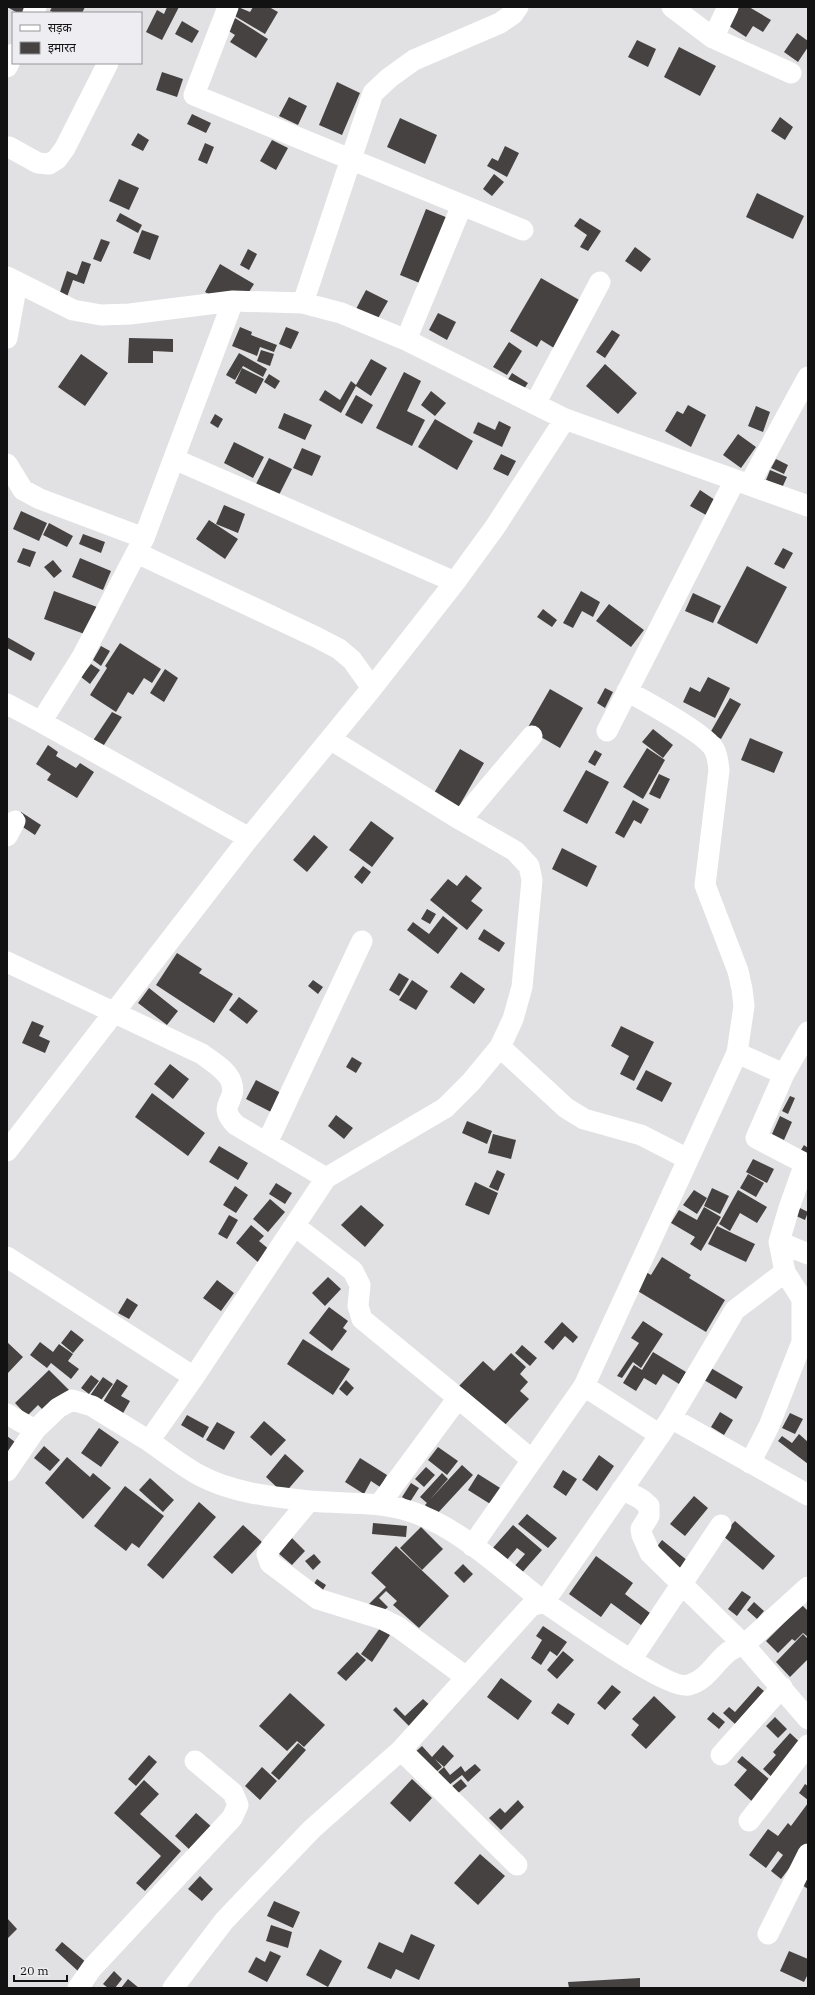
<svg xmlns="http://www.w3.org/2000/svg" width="815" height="1995" font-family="'IBM Plex Serif','Noto Sans Devanagari',serif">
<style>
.building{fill:#454241}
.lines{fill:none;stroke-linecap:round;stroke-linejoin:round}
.minor{stroke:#fff;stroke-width:21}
</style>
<rect width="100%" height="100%" fill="#e1e1e4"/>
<path class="building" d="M7,7H34L31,13H18Z
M52,7H85L82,13H55L50,11Z
M167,7H179L162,40L146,32L157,10L164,14Z
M238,7L250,12L253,7H269L278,12L265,34L233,15Z
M732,7H749L771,20L763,32L753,26L746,37L723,22Z
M235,18L268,39L256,58L230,42L235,35L227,30Z
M182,21L199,31L192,43L175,34Z
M797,33L808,41V47L798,62L784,52Z
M637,40L656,49L648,67L628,57Z
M679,47L716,66L700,96L664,77Z
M162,72L183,79L177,97L156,90Z
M337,82L360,93L342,135L319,125Z
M289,97L307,106L298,125L279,116Z
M192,114L211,123L206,133L187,124Z
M780,117L793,127L785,140L771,131Z
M400,118L437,135L425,164L387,147Z
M138,133L149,140L143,151L131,145Z
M272,140L288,148L276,170L260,161Z
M205,143L214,147L207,164L198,160Z
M505,146L519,153L507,177L487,166L492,158L498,161Z
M494,174L504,182L492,196L483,189Z
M119,179L139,188L129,210L109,201Z
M757,193L804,216L793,239L746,217Z
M426,209L453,220L427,286L400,275Z
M120,213L142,225L138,233L116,221Z
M580,218L601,231L588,251L580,247L587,235L574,226Z
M142,230L159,236L150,260L133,253Z
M101,239L110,242L101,262L93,259Z
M635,247L651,259L641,272L625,261Z
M248,249L257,254L249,270L240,265Z
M82,261L91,264L84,284L73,280L67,297L59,295L67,271L77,275Z
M220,264L254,284L244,300L223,302L205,292Z
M541,278L581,301L554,348L541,340L537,347L510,331Z
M366,290L388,301L377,320L356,309Z
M438,313L456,322L447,340L429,330Z
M240,327L252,332L251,335L277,345L274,352L260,347L257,356L232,346Z
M286,327L299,332L291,349L279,344Z
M612,330L620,335L605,358L596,352Z
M129,338L173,339V352L153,351V363H128Z
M509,342L522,351L507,375L493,367Z
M261,350L274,354L270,366L257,361Z
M239,353L267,369L263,377L243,366L235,380L226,375Z
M81,354L108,373L85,406L58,387Z
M371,359L387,368L371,396L356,386L341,413L319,400L325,390L340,400L351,381L356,385Z
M605,364L637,393L618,414L586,386Z
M242,368L264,379L256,394L235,383Z
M404,372L421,381L407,411L425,420L412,446L376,428Z
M512,373L528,383L520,395L504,386Z
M269,374L280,381L275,389L264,382Z
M431,391L446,403L435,416L421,405Z
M356,395L373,405L362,424L345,415Z
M688,405L706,415L691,447L665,431L677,411L683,414Z
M756,406L770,412L763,432L748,426Z
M284,413L312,425L305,440L278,428Z
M215,414L223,419L218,428L210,423Z
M435,419L473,441L457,470L418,447Z
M499,421L511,427L502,447L473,433L478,422L495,430Z
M738,434L756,447L741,468L723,455Z
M234,442L264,457L253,478L224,463Z
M302,448L321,456L312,476L293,468Z
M501,454L516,461L508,476L493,469Z
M269,458L292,469L279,495L256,484Z
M776,459L788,465L784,474L771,468Z
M770,470L787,477L782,488L766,480Z
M700,490L715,500L706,515L690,506Z
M224,505L245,514L238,533L216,524Z
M21,511L47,523L39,541L13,529Z
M209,520L238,539L225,559L196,539Z
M49,523L73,536L67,547L43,535Z
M83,534L105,542L101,553L79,544Z
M23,548L36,552L30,567L17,562Z
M783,548L793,553L784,569L774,564Z
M80,558L111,571L103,590L72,577Z
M53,560L62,571L54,578L44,567Z
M747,566L787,587L757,644L717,623Z
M54,591L97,607L87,635L44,619Z
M581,591L600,602L593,617L582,611L573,628L563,623Z
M693,593L721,606L713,623L685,611Z
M609,604L644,630L631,647L596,621Z
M543,609L557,620L552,627L537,617Z
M7,637L35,653L31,661L7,648Z
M120,643L161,669L152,683L144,678L133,695L128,692L116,712L90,695L107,668L105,666Z
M101,646L110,651L101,666L93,660Z
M91,664L100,670L90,684L81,677Z
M165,669L178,678L164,702L150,693Z
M708,677L730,688L715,718L683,702L690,687L700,692Z
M605,688L613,692L605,708L597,703Z
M550,689L583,708L560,748L527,729Z
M730,698L741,704L721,739L710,733Z
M112,712L122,717L102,748L92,742Z
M653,729L673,745L663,758L642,742Z
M750,738L783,752L774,773L741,760Z
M48,745L58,752L56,756L76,768L80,763L94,772L77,798L47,780L51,774L36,764Z
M647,748L665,760L643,799L623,787Z
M460,749L484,763L458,808L434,793Z
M595,750L602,754L595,766L588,762Z
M586,770L609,782L587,824L563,811Z
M659,774L670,779L660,799L649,794Z
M633,800L649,809L641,824L634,820L624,838L615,833Z
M21,812L41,825L35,835L15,822Z
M371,821L394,838L372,867L349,850Z
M314,835L328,847L307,872L293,860Z
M562,848L597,866L587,887L552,869Z
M363,866L371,872L362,884L354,877Z
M466,875L482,888L471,901L483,910L467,930L430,900L448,879L457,886Z
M427,909L436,914L430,924L421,919Z
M443,916L458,928L438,954L407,930L413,922L429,934Z
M484,929L505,943L499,952L478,939Z
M177,953L202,969L199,973L233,994L214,1023L156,985Z
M461,972L485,989L474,1004L450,987Z
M399,973L409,979L399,996L389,990Z
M313,980L323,987L318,994L308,986Z
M412,980L428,991L416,1010L399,1000Z
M149,988L178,1011L167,1025L138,1003Z
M239,997L258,1011L247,1024L229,1010Z
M32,1021L44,1026L39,1036L50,1041L45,1053L22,1043Z
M621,1026L654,1042L634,1081L620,1074L629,1056L611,1046Z
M352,1057L362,1063L356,1073L346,1067Z
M170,1064L189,1079L173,1099L154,1084Z
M646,1070L672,1083L662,1102L636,1089Z
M256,1080L283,1094L273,1113L246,1099Z
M152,1093L205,1133L188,1156L135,1117Z
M790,1096L795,1098L788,1114L782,1111Z
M336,1115L353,1128L344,1139L328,1126Z
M780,1116L792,1122L784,1140L772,1134Z
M467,1121L492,1131L487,1144L462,1133Z
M493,1134L516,1140L511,1159L488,1153Z
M804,1145L808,1148V1161L798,1155Z
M219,1146L248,1163L238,1180L209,1162Z
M753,1159L774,1169L767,1183L746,1172Z
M497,1170L505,1174L498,1191L489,1187Z
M748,1174L764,1183L756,1197L740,1188Z
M475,1182L498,1193L489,1215L465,1205Z
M276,1183L292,1193L285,1204L269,1194Z
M235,1186L248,1195L236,1213L223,1205Z
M712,1188L729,1196L720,1214L704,1206Z
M694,1190L707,1198L702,1206L700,1205L702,1206L697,1214L683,1205Z
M738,1190L767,1207L757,1223L740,1213L730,1231L719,1224Z
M270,1199L285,1212L268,1232L253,1219Z
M361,1205L384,1225L365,1247L341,1225Z
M704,1207L721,1217L701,1251L690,1244L695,1237L671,1223L679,1210L697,1220Z
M798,1207L808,1212L805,1220L794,1215Z
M229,1215L238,1220L227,1239L218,1234Z
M251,1225L264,1236L259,1241L270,1250L259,1263L236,1243Z
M717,1226L755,1244L746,1262L708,1244Z
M662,1257L691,1275L689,1278L725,1300L706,1332L636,1290L646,1272L651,1275Z
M328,1277L341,1289L325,1306L312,1293Z
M217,1280L234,1293L221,1311L203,1298Z
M127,1298L138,1305L129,1319L118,1313Z
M329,1307L348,1321L343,1328L347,1331L332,1351L309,1333Z
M643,1321L663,1334L641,1368L633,1362L622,1378L617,1376L639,1343L631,1338Z
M562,1322L578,1337L573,1343L565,1336L553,1350L544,1342Z
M71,1330L84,1340L73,1353L61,1343Z
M303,1339L350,1369L333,1395L287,1364Z
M7,1342L23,1357L7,1374Z
M40,1342L53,1352L59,1344L73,1354L68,1361L79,1369L71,1379L51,1363L47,1368L30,1355Z
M522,1345L537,1358L530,1366L515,1353Z
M653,1352L686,1372L679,1384L663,1374L656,1385L644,1378L636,1391L623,1383L634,1365L642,1370Z
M511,1353L526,1367L520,1374L528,1382L520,1391L529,1399L502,1428L458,1387L483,1361L494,1371Z
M711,1368L743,1387L736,1399L704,1380Z
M49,1370L69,1390L46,1413L38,1405L27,1416L15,1403Z
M91,1375L99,1381L89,1394L81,1388Z
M103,1377L113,1384L99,1403L89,1397Z
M117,1379L128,1386L121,1396L130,1401L122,1415L103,1402Z
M346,1380L354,1388L347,1396L339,1389Z
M720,1412L733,1420L724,1435L711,1427Z
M790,1413L803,1419L795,1434L782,1428Z
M187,1415L209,1427L203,1438L181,1425Z
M264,1421L286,1440L271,1456L250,1437Z
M217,1422L235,1432L224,1450L206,1440Z
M99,1428L119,1442L101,1467L81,1453Z
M799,1434L808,1442V1464L778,1441L782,1436L792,1443Z
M7,1436L19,1445L7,1461Z
M44,1446L60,1460L50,1471L34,1458Z
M438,1447L458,1461L447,1475L428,1460Z
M285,1454L304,1471L284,1494L266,1477Z
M599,1455L614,1466L597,1491L582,1480Z
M67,1457L90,1477L93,1473L111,1488L83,1519L45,1483Z
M360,1458L387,1475L380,1487L371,1481L364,1494L345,1482Z
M462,1465L473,1475L436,1515L425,1505Z
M426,1467L435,1475L424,1487L415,1479Z
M563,1470L577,1479L566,1496L553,1487Z
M442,1473L448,1479L427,1503L420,1497Z
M478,1474L505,1491L495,1507L468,1490Z
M150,1478L174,1500L163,1512L139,1490Z
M411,1483L419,1488L410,1502L402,1497Z
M125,1486L164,1516L139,1548L132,1543L126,1551L94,1526Z
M694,1496L708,1508L685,1536L670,1524Z
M199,1502L216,1517L163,1579L147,1565Z
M527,1514L557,1538L548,1548L518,1524Z
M735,1521L775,1556L763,1570L722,1535Z
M373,1523L407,1526L406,1537L372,1534Z
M243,1525L262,1542L232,1574L213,1557Z
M513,1525L542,1550L520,1575L513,1568L525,1554L517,1548L505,1562L491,1550Z
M421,1527L443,1549L422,1570L400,1548Z
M292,1538L305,1551L292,1565L278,1553Z
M662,1540L688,1561L677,1574L652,1553Z
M396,1546L449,1596L419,1628L393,1605L397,1601L386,1591L379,1598L388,1607L380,1614L368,1605L386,1587L371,1573Z
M314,1554L321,1562L313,1570L305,1561Z
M596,1556L633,1583L625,1594L650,1613L641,1625L611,1603L601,1617L569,1594Z
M463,1564L473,1574L464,1583L454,1573Z
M317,1579L326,1585L319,1596L310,1590Z
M742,1591L751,1597L737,1616L728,1609Z
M754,1602L764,1611L757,1619L747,1610Z
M802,1605L808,1611V1637L803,1633L795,1641L792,1639L778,1653L766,1641Z
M543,1626L567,1642L557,1656L550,1651L541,1665L531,1658L542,1640L536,1636Z
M380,1628L390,1635L372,1662L361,1654Z
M803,1634L808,1639V1659L790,1677L776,1662Z
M563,1651L574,1660L557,1679L547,1670Z
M357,1652L366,1660L346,1681L337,1673Z
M501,1678L532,1701L518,1720L487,1697Z
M612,1685L621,1692L605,1710L597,1703Z
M758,1686L764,1691L735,1724L723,1713L729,1707L735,1712Z
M290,1693L325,1725L304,1747L297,1741L287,1751L259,1726Z
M654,1696L676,1717L646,1749L631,1735L639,1725L632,1719Z
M423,1699L433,1708L412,1729L393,1710L396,1707L405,1716Z
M558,1703L575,1714L568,1725L551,1713Z
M713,1712L725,1722L719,1729L707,1719Z
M775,1717L787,1729L778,1738L766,1726Z
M790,1733L805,1747L775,1780L763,1769L776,1755L773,1752Z
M298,1743L306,1750L279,1780L271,1773Z
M443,1745L454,1756L444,1767L450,1775L461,1766L465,1772L475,1764L481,1770L468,1782L462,1775L448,1786L437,1773L444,1767L435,1759L442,1767L433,1775L413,1754L422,1746L432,1757Z
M149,1755L157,1762L136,1786L128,1779Z
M742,1756L776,1785L757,1806L734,1785L747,1770L737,1762Z
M262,1767L277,1781L260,1800L245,1786Z
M412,1779L432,1798L410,1822L390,1803Z
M461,1779L467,1786L457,1794L451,1787Z
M144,1780L159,1794L140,1814L181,1851L145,1891L136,1883L161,1856L114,1813Z
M805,1784L808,1786V1800L799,1793Z
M518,1800L524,1807L501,1830L489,1818L500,1808L505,1813Z
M808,1803V1844L781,1879L771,1871L783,1855L778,1851L766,1868L749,1855L768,1829L778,1836L788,1823L791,1826Z
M196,1813L213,1828L191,1851L175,1836Z
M480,1854L505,1876L478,1905L454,1883Z
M808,1870V1889L799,1883Z
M200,1876L213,1889L202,1901L188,1889Z
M274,1901L300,1912L293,1928L267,1916Z
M7,1918L17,1929L7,1939Z
M271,1925L292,1932L288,1948L266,1941Z
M411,1934L435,1945L419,1980L396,1969L391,1979L367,1968L379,1942L403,1953Z
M62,1942L87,1963L79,1972L55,1950Z
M320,1949L342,1961L328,1987L306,1975Z
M270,1951L281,1956L267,1982L248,1972L256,1957L265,1962Z
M789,1951L808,1959V1974L804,1982L780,1971Z
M114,1971L122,1979L115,1988H108L103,1984Z
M640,1978V1988H569L568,1982Z
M128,1979L139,1988H121Z"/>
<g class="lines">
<path class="minor" d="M228,7L194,95L523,230
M672,7L713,38
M728,7L713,38L791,73
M33,13L36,7
M7,67L13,54
M9,147L38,163L49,164L57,159L65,148L108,63
M7,277L73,310L101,315L130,314L233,301L303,303L341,313L406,340L565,419L808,506
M303,303L373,93L389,78L414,60L500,23L513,14L518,7
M7,338L17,283
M406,340L462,205
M535,404L600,282
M174,459L455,582
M7,464L23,490L40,499L144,538
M749,485L808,377
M137,553L316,637L339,649L352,660L372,688
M627,691C646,702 705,733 714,749C718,756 718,763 719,770L705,885L738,971L742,989L744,1006L737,1053
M7,704L41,722L82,657L144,538L233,301
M41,722L249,838
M607,731L735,480
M461,820L532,736
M7,836L15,821
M7,962L202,1054C211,1061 224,1068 230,1079C241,1102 214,1103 236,1125L326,1178L194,1377L149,1441L92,1406L72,1400L58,1408L35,1430L7,1414
M500,1047L566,1108L584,1119L641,1135L688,1159
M784,1074L756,1138L808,1165
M267,1143L362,941
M7,1151L249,838L372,688L455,582L495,527L565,419
M326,1178L445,1108L471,1082L500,1047L513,1019L522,987L532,880L529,866L515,851L461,820L330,739
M295,1226L353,1271L360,1285L358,1306L362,1319L458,1398L379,1505
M779,1242L808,1254
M7,1257L194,1377
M785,1272L735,1310L671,1418L808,1495
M458,1398L532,1460
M671,1418L660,1435L584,1386L737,1053L784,1074L808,1032
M149,1441C165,1452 181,1465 199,1475C232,1493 273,1497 310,1501C343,1504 378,1501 409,1511C458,1526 504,1571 544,1602L660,1435
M750,1463L769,1426L802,1342V1299L785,1272L779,1242L789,1208L805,1163
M7,1471L35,1430
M622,1489L641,1499L649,1506V1516L641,1529L642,1535L650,1553L744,1645L808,1587
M309,1501L271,1547L267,1554L270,1563L318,1599L382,1619L398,1627L466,1677
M472,1546L584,1386
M631,1660L721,1525
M401,1750L517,1865
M721,1755L782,1687
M749,1821L808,1745
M768,1934L808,1854
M78,1988L92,1968L232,1818L238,1805L233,1793L195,1761
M173,1988L224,1921L312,1829L401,1750L531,1606L544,1602C565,1616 669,1691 689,1685C710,1679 718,1656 733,1649C736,1647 741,1646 744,1645L808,1719"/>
</g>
<rect width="815" height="1995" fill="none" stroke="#121213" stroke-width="16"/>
<rect x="12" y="12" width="130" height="52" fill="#eeeef2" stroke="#969699"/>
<rect x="20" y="25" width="20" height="6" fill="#ffffff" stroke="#969699"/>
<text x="48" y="32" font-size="12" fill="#121213">सड़क</text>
<rect x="20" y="42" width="20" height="12" fill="#454241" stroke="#969699"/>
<text x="48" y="52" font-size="12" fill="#121213">इमारत</text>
<path d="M14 1975v6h53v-6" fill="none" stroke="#121213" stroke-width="2"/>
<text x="20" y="1975" font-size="12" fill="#121213" stroke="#eeeef2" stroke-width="3" paint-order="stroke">20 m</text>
</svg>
